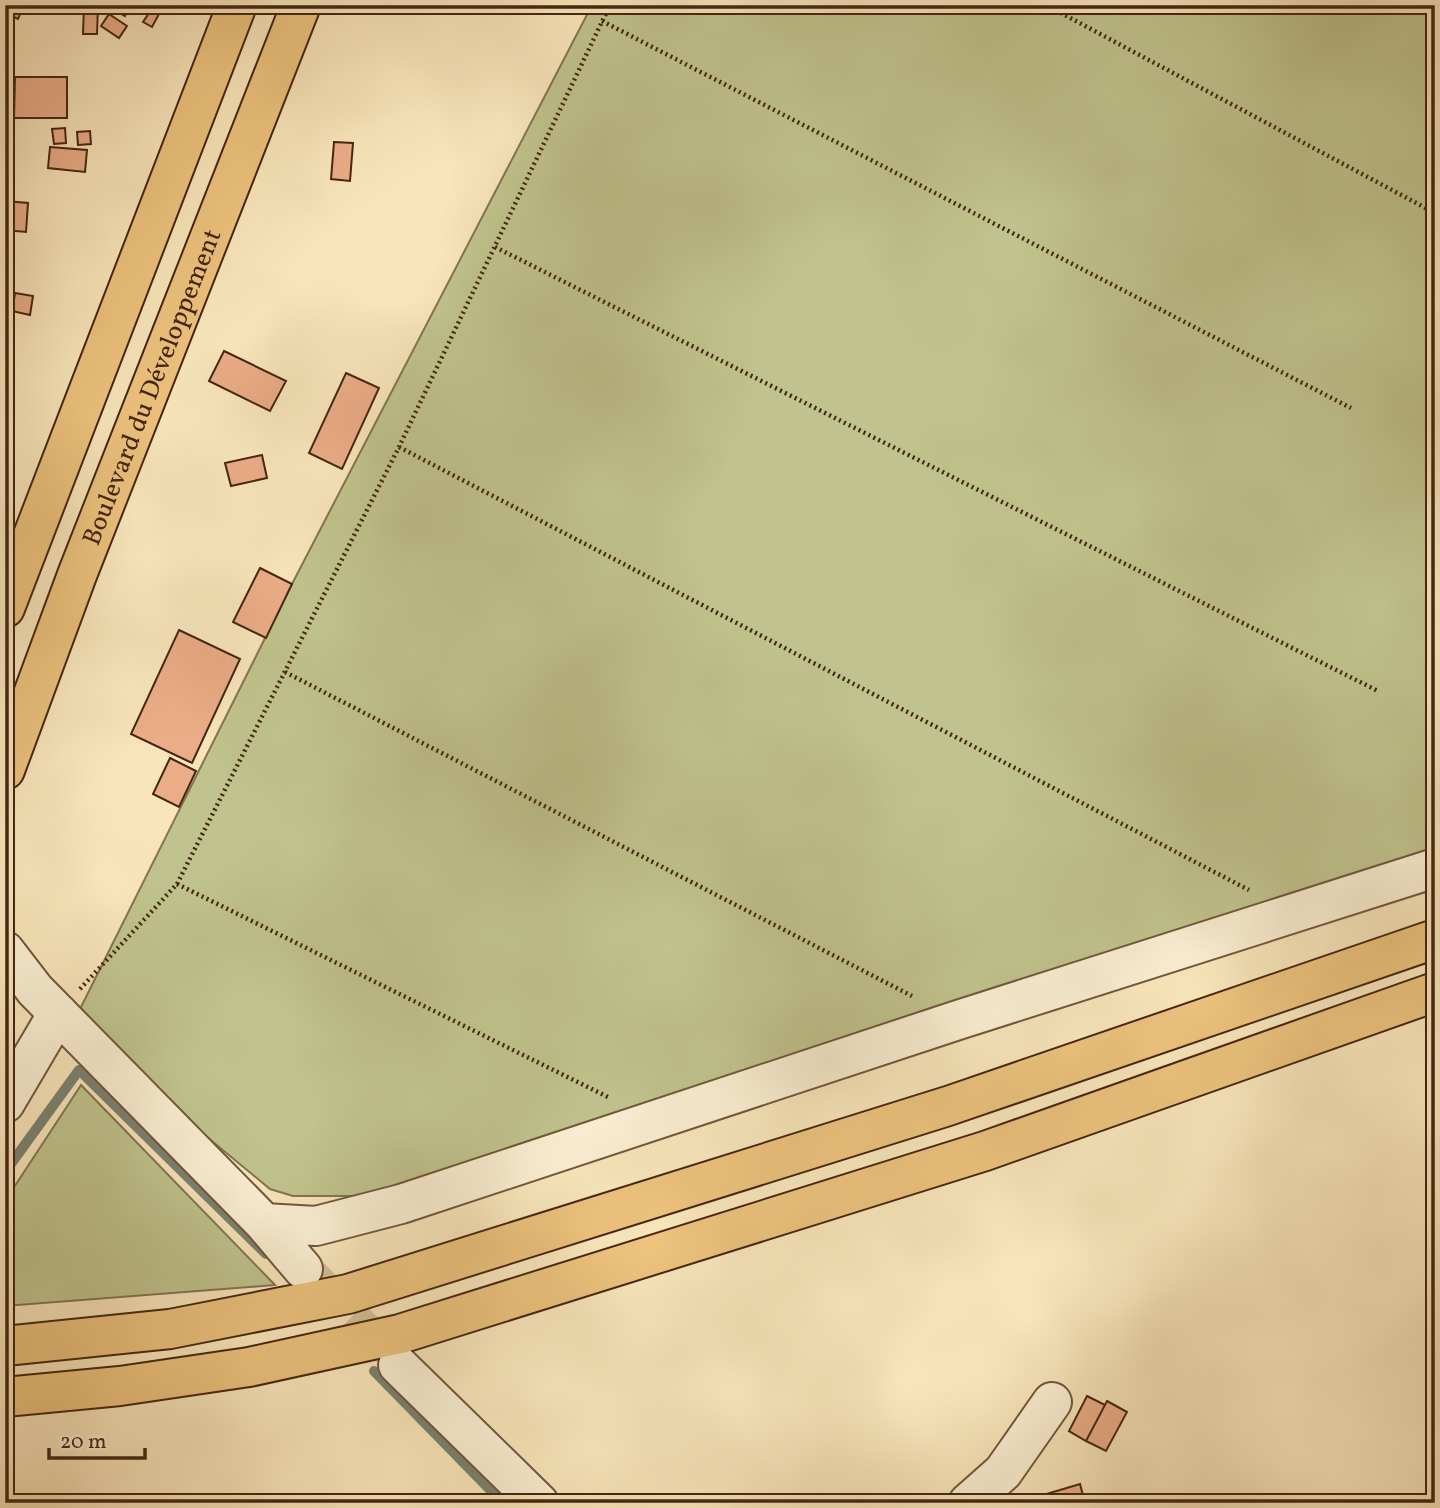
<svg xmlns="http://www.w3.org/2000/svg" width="1440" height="1508" font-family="Vollkorn,serif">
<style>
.green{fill:#c0c38d;stroke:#827450;stroke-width:2}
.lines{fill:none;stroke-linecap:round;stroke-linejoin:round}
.stream{stroke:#798271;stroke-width:10}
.building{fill:#ebad87;stroke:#442613;stroke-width:2}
.minor-tunnel{stroke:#d4bf99;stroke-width:38;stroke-dasharray:38 19;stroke-linecap:butt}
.minor-casing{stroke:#71563d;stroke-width:42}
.highway-casing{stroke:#442613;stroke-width:42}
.path{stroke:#442613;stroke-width:4.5;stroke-dasharray:2 3.5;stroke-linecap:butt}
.minor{stroke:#faeed2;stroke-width:38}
.highway{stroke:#ecc27d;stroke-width:38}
.labels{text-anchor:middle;stroke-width:6;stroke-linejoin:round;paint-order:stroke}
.street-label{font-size:26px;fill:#442613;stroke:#faeed2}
</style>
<rect width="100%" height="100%" fill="#f8e5ba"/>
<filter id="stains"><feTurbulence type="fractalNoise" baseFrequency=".00286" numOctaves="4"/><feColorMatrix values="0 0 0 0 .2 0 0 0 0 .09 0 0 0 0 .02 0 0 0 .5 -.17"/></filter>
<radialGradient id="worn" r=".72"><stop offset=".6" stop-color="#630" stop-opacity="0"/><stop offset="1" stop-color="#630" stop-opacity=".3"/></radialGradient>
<path class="green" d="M592,5H1435V848L1241,916L362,1196H293L270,1189L201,1132L76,1017L292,584Z
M81,1085L275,1285L5,1306V1201Z"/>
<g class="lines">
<path class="stream" d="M5,1172L79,1070L266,1254
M374,1371L503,1503
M1433,1503L1435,1495"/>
</g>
<path class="building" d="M7,5H24L18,19L5,13Z
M84,5H98L97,34H83Z
M106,5H130L125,16Z
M151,10L159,14L152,27L143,22Z
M109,14L127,26L119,38L101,26Z
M15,77H67V118H14Z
M65,128L66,143L54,144L52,129Z
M90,131L91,144L78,145L77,132Z
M334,142L353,143L350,181L331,179Z
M50,147L87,150L85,172L48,168Z
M5,201L28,203L26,232L5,230Z
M15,293L33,296L30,315L12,311Z
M224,351L286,381L270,411L209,381Z
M346,373L379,388L342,469L309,453Z
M262,455L267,478L231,486L225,463Z
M260,568L292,584L266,638L233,622Z
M179,630L240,659L192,763L131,734Z
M170,758L196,771L179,807L153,794Z
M1087,1396L1105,1405L1086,1441L1069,1431Z
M1107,1401L1127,1412L1106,1451L1086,1441Z
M1080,1484L1085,1503H1016Z"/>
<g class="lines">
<path class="minor-tunnel" d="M311,1277L394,1361"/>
<g class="minor-casing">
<path id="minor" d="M5,951L35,990L264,1223L303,1269
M5,1103L58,1013
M264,1223L316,1226L401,1204L958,1020L1435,868
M398,1365L539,1503
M968,1503L1003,1472L1052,1402"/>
</g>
<g class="highway-casing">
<g id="highway">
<path d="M5,608L237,5"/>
<path id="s1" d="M5,770L77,575L301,5"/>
<path d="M5,1346L170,1329L348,1294L948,1106L1435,939"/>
<path d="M5,1397L120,1386L249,1367L400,1334L985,1151L1435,992"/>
</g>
</g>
<path class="path" d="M1046,5L1435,213
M602,21L1351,408
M495,247L1378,691
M399,447L1249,890
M285,672L912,996
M177,884L610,1098
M80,989L177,884L399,447L610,5"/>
<use href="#minor" class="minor"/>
<use href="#highway" class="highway"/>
</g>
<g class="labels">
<g class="street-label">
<text dy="9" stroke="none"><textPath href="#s1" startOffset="410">Boulevard du Développement</textPath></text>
</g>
</g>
<rect width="1440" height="1508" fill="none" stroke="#f8e5ba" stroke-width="28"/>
<rect x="7" y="7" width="1426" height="1494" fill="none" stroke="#442613" stroke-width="3.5"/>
<rect x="14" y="14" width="1412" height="1480" fill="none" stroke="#442613" stroke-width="2"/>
<path d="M49 1448v10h96v-10" fill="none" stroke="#442613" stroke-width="3.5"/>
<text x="60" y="1448" font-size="21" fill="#442613" stroke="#faeed2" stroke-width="5" paint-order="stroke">20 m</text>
<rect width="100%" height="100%" filter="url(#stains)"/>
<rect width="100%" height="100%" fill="url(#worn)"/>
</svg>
